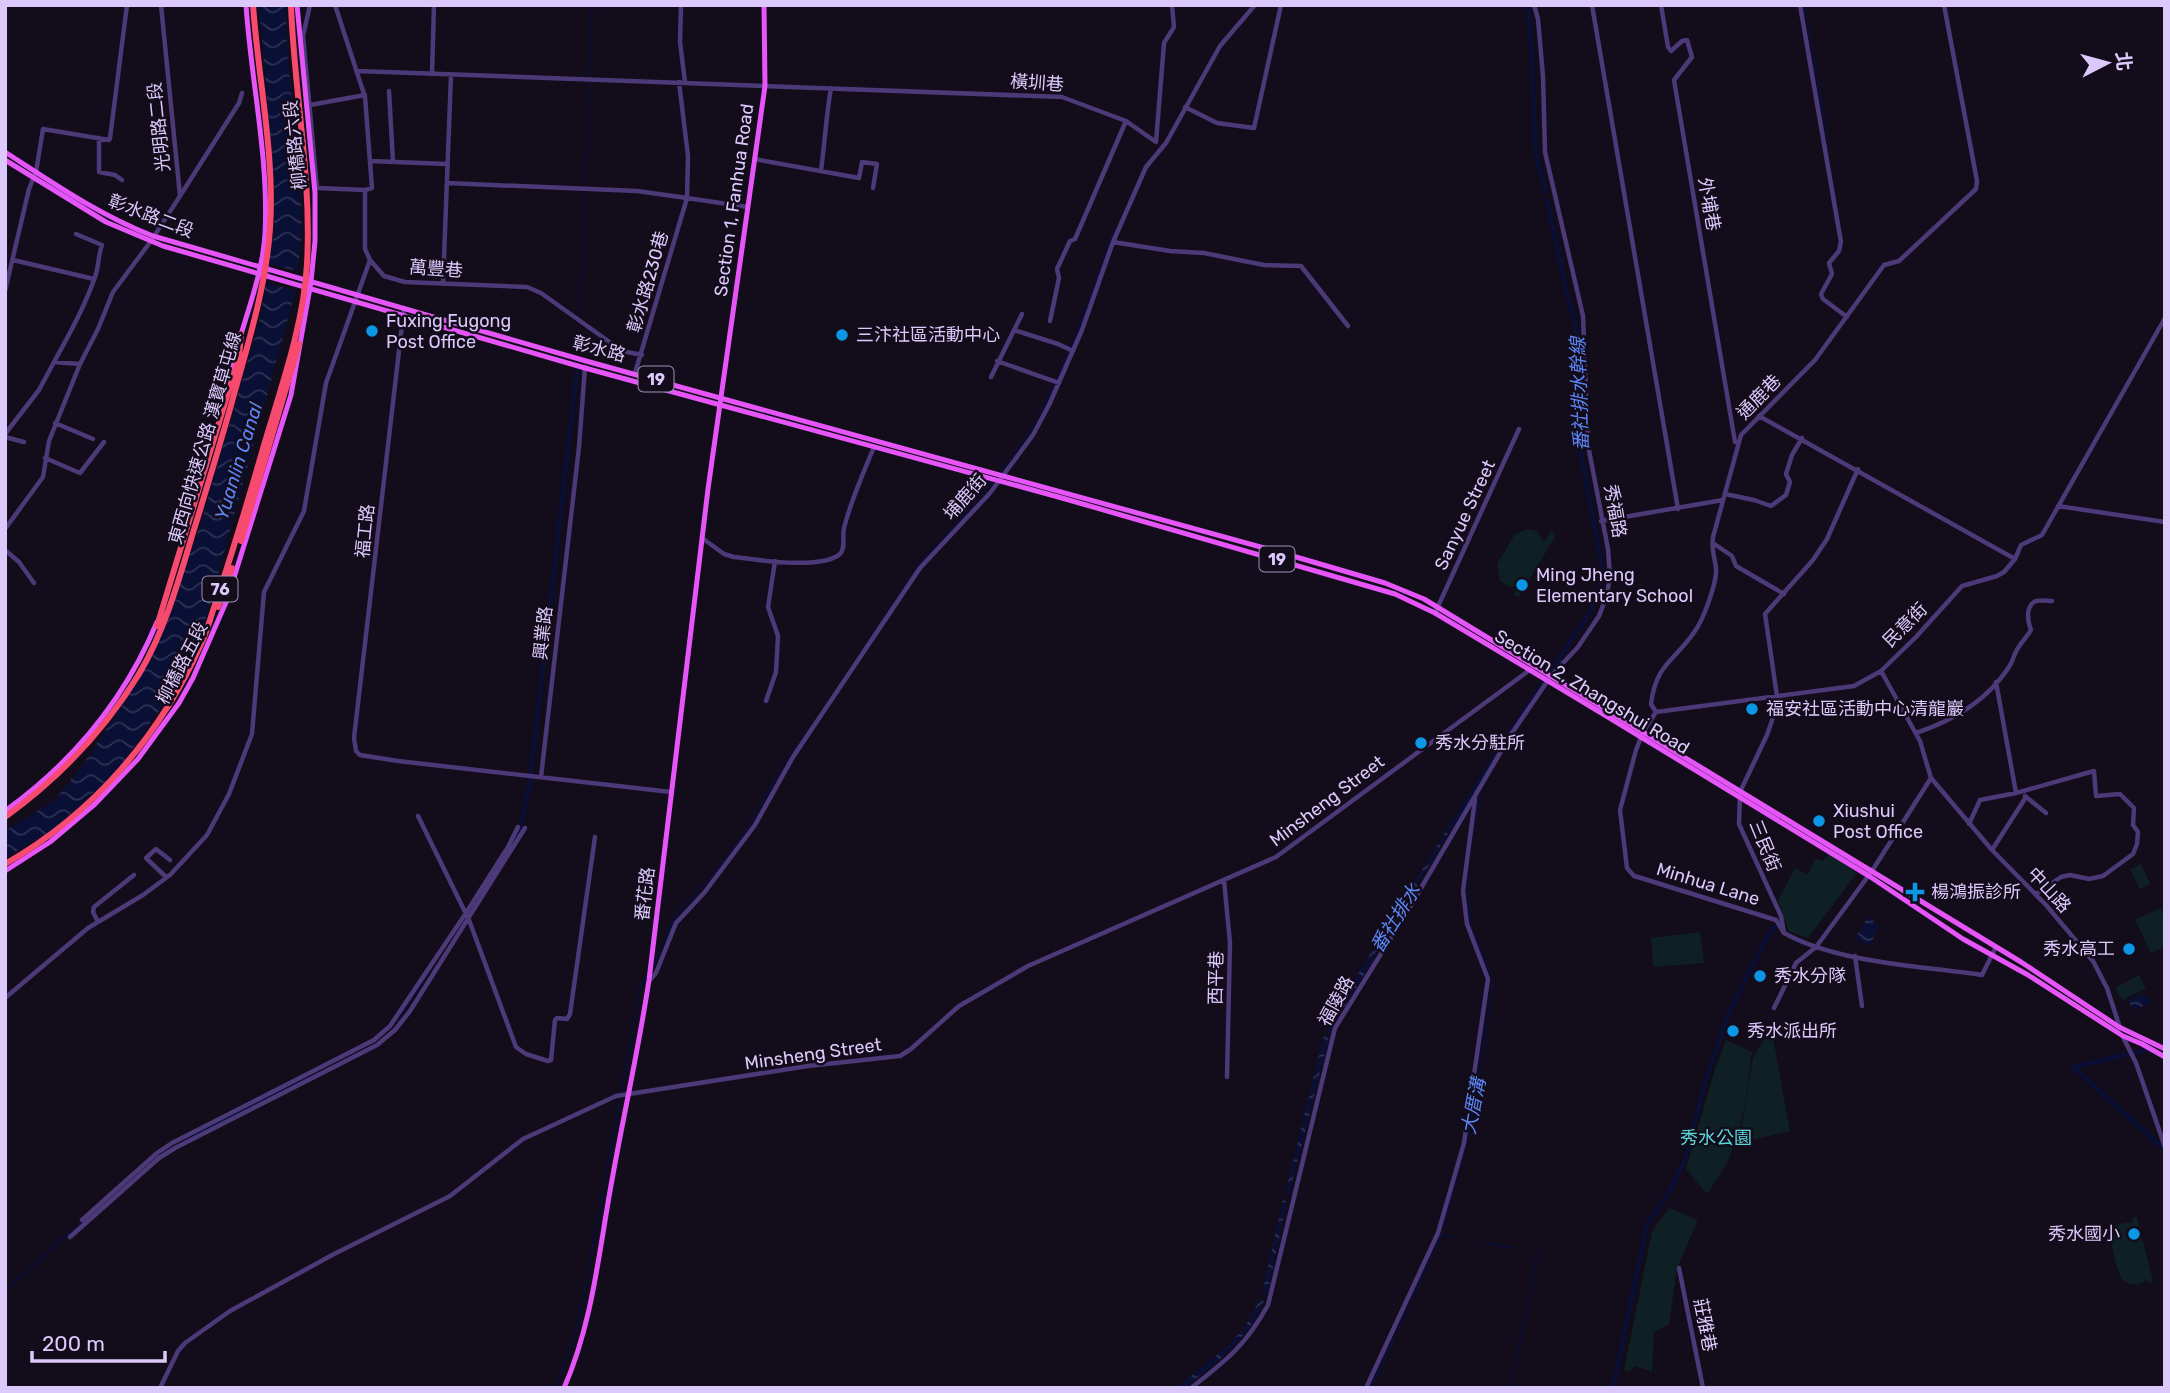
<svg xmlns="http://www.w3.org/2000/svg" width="2170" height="1393" font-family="Rubik,'Noto Sans TC',sans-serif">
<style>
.green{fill:#0f2025}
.water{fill:url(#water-waves)}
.pier{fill:#130c1b}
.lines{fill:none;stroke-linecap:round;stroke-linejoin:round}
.stream{stroke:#0a0f36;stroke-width:2}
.canal{stroke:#0a0f36;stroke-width:4.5}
.minor{stroke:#4c3978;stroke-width:4.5}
.major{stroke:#e555f7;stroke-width:5}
.highway{stroke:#f74a6f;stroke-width:6}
.poi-dot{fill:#0b96e6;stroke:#130c1b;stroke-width:2.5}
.labels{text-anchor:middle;stroke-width:5;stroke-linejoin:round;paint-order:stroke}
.shield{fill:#130c1b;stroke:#a090b8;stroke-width:2}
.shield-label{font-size:16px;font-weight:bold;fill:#dcc9fc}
.street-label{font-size:18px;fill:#dcc9fc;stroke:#130c1b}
.poi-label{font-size:18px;fill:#dcc9fc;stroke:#130c1b;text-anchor:start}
.park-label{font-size:18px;fill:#5ad6d8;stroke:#130c1b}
.water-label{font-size:19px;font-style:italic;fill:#5c86f7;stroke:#130c1b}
</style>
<defs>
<pattern id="water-waves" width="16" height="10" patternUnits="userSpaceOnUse" patternTransform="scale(1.75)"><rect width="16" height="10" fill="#0a0f36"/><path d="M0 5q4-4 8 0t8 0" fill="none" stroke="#2d3154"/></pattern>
</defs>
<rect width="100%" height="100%" fill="#130c1b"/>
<path class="green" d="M1527,529L1537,531L1544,542L1551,531L1556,535L1519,597L1514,595L1518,586L1510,587L1500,581L1497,564L1515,534Z
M1829,854L1857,873L1808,938L1789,932L1778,900L1795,868L1808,875L1815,859L1823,861Z
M2141,864L2150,884L2140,889L2130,869Z
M2160,908L2165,918V947L2151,953L2135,920Z
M1700,932L1704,963L1653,967L1651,938Z
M2139,975L2146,988L2122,1000L2115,988Z
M1771,1027L1790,1131L1739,1143L1753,1058Z
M1726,1040L1752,1052C1748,1086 1744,1123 1730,1156C1725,1169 1715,1182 1707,1194L1686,1169L1715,1069Z
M1669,1208L1698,1220L1677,1268L1669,1324L1654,1332L1652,1372L1636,1366L1629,1371L1624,1370L1652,1232Z
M2137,1217L2153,1282L2148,1283L2147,1280C2138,1286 2129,1287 2121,1278C2114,1261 2100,1217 2133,1223L2132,1218Z"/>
<path class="water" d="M259,5H286L287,49L301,188L302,233L294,297L203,629L165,702L118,770L54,829L5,858V831L55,800L84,763L136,684L164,627L199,529L260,319L274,232V182Z
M1452,821L1453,825L1330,1032L1326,1031L1344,997Z
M1868,917L1880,926L1869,946L1855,938Z
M2142,995L2148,997L2150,1003L2133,1010L2128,1000Z
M1324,1035L1329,1037L1289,1195L1285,1194Z
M1283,1200L1287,1201L1267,1295L1262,1293Z
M1260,1299L1264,1301C1248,1340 1216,1363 1184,1388H1176L1229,1345L1246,1325Z"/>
<path class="pier" d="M272,265L301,272L298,291L267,283Z"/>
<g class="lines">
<path class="stream" d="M1805,5L1829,145
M589,76L592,5
M585,184L589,83
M580,316L585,192
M999,473C1054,409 1086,311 1113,232
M861,652L918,565L971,508L993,480
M1479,782V783
M1470,853L1480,794
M1468,872L1471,928L1492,975
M652,969L676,914L715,873L749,826L777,775L817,718
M394,1028L432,967
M185,1140L311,1075
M157,1155L171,1148
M1443,1230L1473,1116L1494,980
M1441,1234L1453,1237
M1486,1243L1512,1248
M5,1291L82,1221
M1412,1300L1442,1234
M556,1388L578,1325L641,984L647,977
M1371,1388L1409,1306
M1510,1388L1532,1286L1537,1253"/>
<path class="canal" d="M1525,5L1529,13L1531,43L1536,153L1545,192
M1511,731L1592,609L1602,580L1601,561L1577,432L1576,325L1566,290L1547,200
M1452,826L1506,738
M514,839L520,830L530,781L577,370
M2151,1049L2073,1067L2165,1150
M1613,1388L1647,1225L1668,1194L1684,1162L1707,1076L1729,1013L1767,937L1777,924"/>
<path class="minor" d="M310,5L303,36L317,188L365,190
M335,5L365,97L372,188L365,190V249L370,260L384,276L405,282L527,287L541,293L622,351L642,355
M681,5L680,42L685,82
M1592,5L1678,509
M1661,5L1668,47L1671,51L1682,41L1687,40L1692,57L1674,80L1734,436L1735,442H1739
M1800,5L1841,242L1839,251L1829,263L1832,274L1821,294L1823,299L1847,317
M358,71L1062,97L1126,121L1156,142L1164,43L1174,27L1172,5
M432,74L434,5
M389,91L393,162
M310,105L365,95
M1185,107L1217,123L1254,128L1281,5
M99,138V172L115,175L122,180
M754,159L859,178L862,162L877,164L873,188
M370,161L447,164
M821,170C825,142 826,116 831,88
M447,183L637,191L687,198L688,156L679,82
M180,196L239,103L242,93
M1113,242L1170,251L1204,253L1264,265L1301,266L1348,326
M13,260L94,279
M443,284L451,75
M5,291L29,189L36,172L43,129L109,140L110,138L127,5
M404,308L354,738L356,751L360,755L398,761L671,792
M1050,321L1059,278L1057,269L1070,241L1075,239L1126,121
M1014,330L1058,344L1073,351
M997,361L1059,383
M54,362C69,335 85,306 95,277C99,266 98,255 102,245L76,234
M635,373L687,198L748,207
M991,377L1022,314
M1759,416L2015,559
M55,423L93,439
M5,434L39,390L54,362L80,364L98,329L113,292L151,241L180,196L161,5
M5,437L24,442
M45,458L80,473L104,442
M1858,469L1827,539L1813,560L1765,614L1778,703L1767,735L1740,792L1739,824L1781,916L1784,933C1838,963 1921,966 1982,975L1996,947
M1725,494L1754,500L1771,506L1786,495L1790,482L1786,474L1792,455L1802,438
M2058,506L2165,522
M1601,521L1723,500
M5,529L43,477L49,441L80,364
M702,538L724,554L734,557C758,560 822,570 840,554C846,548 842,536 844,528C851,500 863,474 874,447
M1713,543L1732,556L1736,566L1784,594
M5,550L19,562L34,583
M1435,613L1519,429
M1881,671L1920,741L1931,778L1992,850L2046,905L2093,961L2107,988L2120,1028
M1996,682L2016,793
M766,701L776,672L778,636L768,607L775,561
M1656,712L1651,704C1656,663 1675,661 1695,631C1703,620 1717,583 1716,569C1715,555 1711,554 1713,537L1741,435L1815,360L1884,265L1899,261L1976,189L1977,181L1944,5
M1916,733C1952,721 1987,701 2009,667C2013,661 2014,654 2018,648C2022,641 2027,637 2031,630C2028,622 2025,608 2034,602C2038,599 2047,601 2052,601
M541,777L579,447L585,367
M2025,796L2046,813
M418,816L469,920L516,1047L526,1054L548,1061L551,1060L555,1020L557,1018L567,1019L570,1014L595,837
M1969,824L1980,800L2016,793L2094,771L2096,796L2120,794L2134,808L2133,825L2138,832L2137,844L2133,854L2103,876L2089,879L2070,875L2061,877L2036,894
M1992,850L2026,797
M166,877L146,858L156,849L170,860
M1224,880L1230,943L1227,1077
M98,922L93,912L94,907L134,875
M1784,933L1776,920L1641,878L1634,876L1627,868L1620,810L1636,750L1643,732L1656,712L1854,686L1881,671L1916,637L1962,586L1997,576L2004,572L2015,559L2021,545L2042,535L2165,318
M1855,956L1862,1006
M650,980L656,973L676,923L704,893L755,825L793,757L920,568L990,493L1033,435L1049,405L1082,330L1113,242L1146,167L1166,143L1220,46L1255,5
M5,998L88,928L143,895L170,875L207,835L229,794L252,734L264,592L304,511L326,383L370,260
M1774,1008L1796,963L1816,947L1872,871L1931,778
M2123,1037L2136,1063L2165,1147
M82,1220L157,1153L172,1143L374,1040L390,1026L466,913L508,847L518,827
M70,1237L159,1158L175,1148L377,1045L395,1030L410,1011L525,828
M1679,1268L1703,1388
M160,1388L178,1351L185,1343L230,1311L334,1254L450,1196L523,1139L616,1096L808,1066L900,1056L911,1049L959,1006L1028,966L1276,857L1531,669
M1191,1388C1227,1360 1246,1345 1268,1305L1335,1028L1407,912L1510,736L1551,676L1578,647L1599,616L1607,595L1610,576L1608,549L1588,445L1583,316L1545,152L1543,76L1538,19L1534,5
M1366,1388L1438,1233L1464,1143L1488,979L1467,924L1463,891L1475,799"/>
<path class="major" d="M5,152C53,183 99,215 153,236L586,361L1279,552L1385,583L1424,599L2021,962L2119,1027L2165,1049
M5,160L106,222L163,246L585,368L1062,498L1395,594L1435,613L1608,717L1869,876L1963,939L2028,975L2123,1036L2142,1044L2165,1057
M240,338C250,304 263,269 265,234C269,157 251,81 246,5
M219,412L238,347
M5,811C73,762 125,699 157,622
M5,871L50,842L95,804L138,759L179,703L193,678L227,600L291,395L311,282L315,241V193L297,5
M564,1388C593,1322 599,1250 612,1180C624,1113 639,1047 649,980L708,489L765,86L764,5"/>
<path class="highway" d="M241,541L299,344
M218,607L232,568
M157,626L239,357L241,334
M5,817C59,778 104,731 139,674C164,632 178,583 192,536C205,494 218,451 230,409C246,350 266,289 270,228C275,156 258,77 253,5
M5,864C93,814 161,735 202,642C208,629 211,615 216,602C233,550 249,498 264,445C281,388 304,323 307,264C312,177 294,92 291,5"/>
</g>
<g class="poi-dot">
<circle cx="372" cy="331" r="7"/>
<circle cx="842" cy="335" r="7"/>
<circle cx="1522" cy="585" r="7"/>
<circle cx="1752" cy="709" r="7"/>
<circle cx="1421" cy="743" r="7"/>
<circle cx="1819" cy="821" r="7"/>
<path d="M1911.5 881.5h7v7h7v7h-7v7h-7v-7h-7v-7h7z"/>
<circle cx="2129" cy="949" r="7"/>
<circle cx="1760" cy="976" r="7"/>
<circle cx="1733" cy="1031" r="7"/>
<circle cx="2134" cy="1234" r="7"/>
</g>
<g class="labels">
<g class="shield">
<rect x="638.5" y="366.5" width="35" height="25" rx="5"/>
<rect x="1259.5" y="546.5" width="35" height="25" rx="5"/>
<rect x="202.5" y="576.5" width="35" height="25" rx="5"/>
</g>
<g class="shield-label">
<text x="656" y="385">19</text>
<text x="1277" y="565">19</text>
<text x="220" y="595">76</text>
</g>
<g class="street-label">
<text transform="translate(1037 83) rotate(4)" y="6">橫圳巷</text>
<text transform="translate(159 127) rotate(-96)" y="6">光明路二段</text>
<text transform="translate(295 145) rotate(-96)" y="6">柳橋路六段</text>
<text transform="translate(734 200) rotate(-82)" y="6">Section 1, Fanhua Road</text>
<text transform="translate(1709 204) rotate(80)" y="6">外埔巷</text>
<text transform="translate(151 216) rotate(21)" y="6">彰水路二段</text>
<text transform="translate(436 269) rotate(4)" y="6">萬豐巷</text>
<text transform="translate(648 282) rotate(-74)" y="6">彰水路230巷</text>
<text transform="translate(599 349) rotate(15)" y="6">彰水路</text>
<text transform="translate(1759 397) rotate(-46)" y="6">通鹿巷</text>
<text transform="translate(205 438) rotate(-74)" y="6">東西向快速公路 漢寶草屯線</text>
<text transform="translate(965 497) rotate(-49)" y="6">埔鹿街</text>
<text transform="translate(1615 511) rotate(80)" y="6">秀福路</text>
<text transform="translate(1465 515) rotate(-65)" y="6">Sanyue Street</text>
<text transform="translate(365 531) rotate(-84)" y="6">福工路</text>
<text transform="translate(1905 625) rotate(-45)" y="6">民意街</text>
<text transform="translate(543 633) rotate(-84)" y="6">興業路</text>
<text transform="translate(182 663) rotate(-63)" y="6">柳橋路五段</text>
<text transform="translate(1592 692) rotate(31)" y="6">Section 2, Zhangshui Road</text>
<text transform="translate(1327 801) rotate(-37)" y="6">Minsheng Street</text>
<text transform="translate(1765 846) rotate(68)" y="6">三民街</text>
<text transform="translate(1708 884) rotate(17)" y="6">Minhua Lane</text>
<text transform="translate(2049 890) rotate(47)" y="6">中山路</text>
<text transform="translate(645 894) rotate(-83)" y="6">番花路</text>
<text transform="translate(1216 978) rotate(-89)" y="6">西平巷</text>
<text transform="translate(1336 1001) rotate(-61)" y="6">福陵路</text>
<text transform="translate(813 1054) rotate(-8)" y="6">Minsheng Street</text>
<text transform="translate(1705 1325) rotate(79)" y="6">莊雅巷</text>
</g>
<g class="poi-label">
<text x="386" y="327">Fuxing Fugong<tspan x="386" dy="21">Post Office</tspan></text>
<text x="856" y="341">三汴社區活動中心</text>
<text x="1536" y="581">Ming Jheng<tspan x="1536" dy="21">Elementary School</tspan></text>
<text x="1766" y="715">福安社區活動中心清龍巖</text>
<text x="1435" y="749">秀水分駐所</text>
<text x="1833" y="817">Xiushui<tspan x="1833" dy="21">Post Office</tspan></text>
<text x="1931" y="898">楊鴻振診所</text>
<text x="2115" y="955" text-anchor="end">秀水高工</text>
<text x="1774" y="982">秀水分隊</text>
<text x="1747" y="1037">秀水派出所</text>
<text x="2120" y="1240" text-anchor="end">秀水國小</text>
</g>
<g class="park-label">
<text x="1716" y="1144">秀水公園</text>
</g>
<g class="water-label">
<text transform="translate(1579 394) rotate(-92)" y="7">番社排水幹線</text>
<text transform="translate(238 461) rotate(-73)" y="7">Yuanlin Canal</text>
<text transform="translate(1395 918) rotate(-58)" y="7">番社排水</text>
<text transform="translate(1473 1106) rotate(-79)" y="7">大厝溝</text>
</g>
</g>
<rect width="2170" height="1393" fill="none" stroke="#dcc9fc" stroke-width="14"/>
<g transform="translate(2107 63) rotate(84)" stroke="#130c1b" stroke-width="5" paint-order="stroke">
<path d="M0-5L12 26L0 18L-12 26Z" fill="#dcc9fc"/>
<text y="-10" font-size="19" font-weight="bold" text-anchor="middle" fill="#dcc9fc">北</text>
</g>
<path d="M32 1351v10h133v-10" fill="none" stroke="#dcc9fc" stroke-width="3.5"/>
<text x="42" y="1351" font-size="21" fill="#dcc9fc" stroke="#130c1b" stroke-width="5" paint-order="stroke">200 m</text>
</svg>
